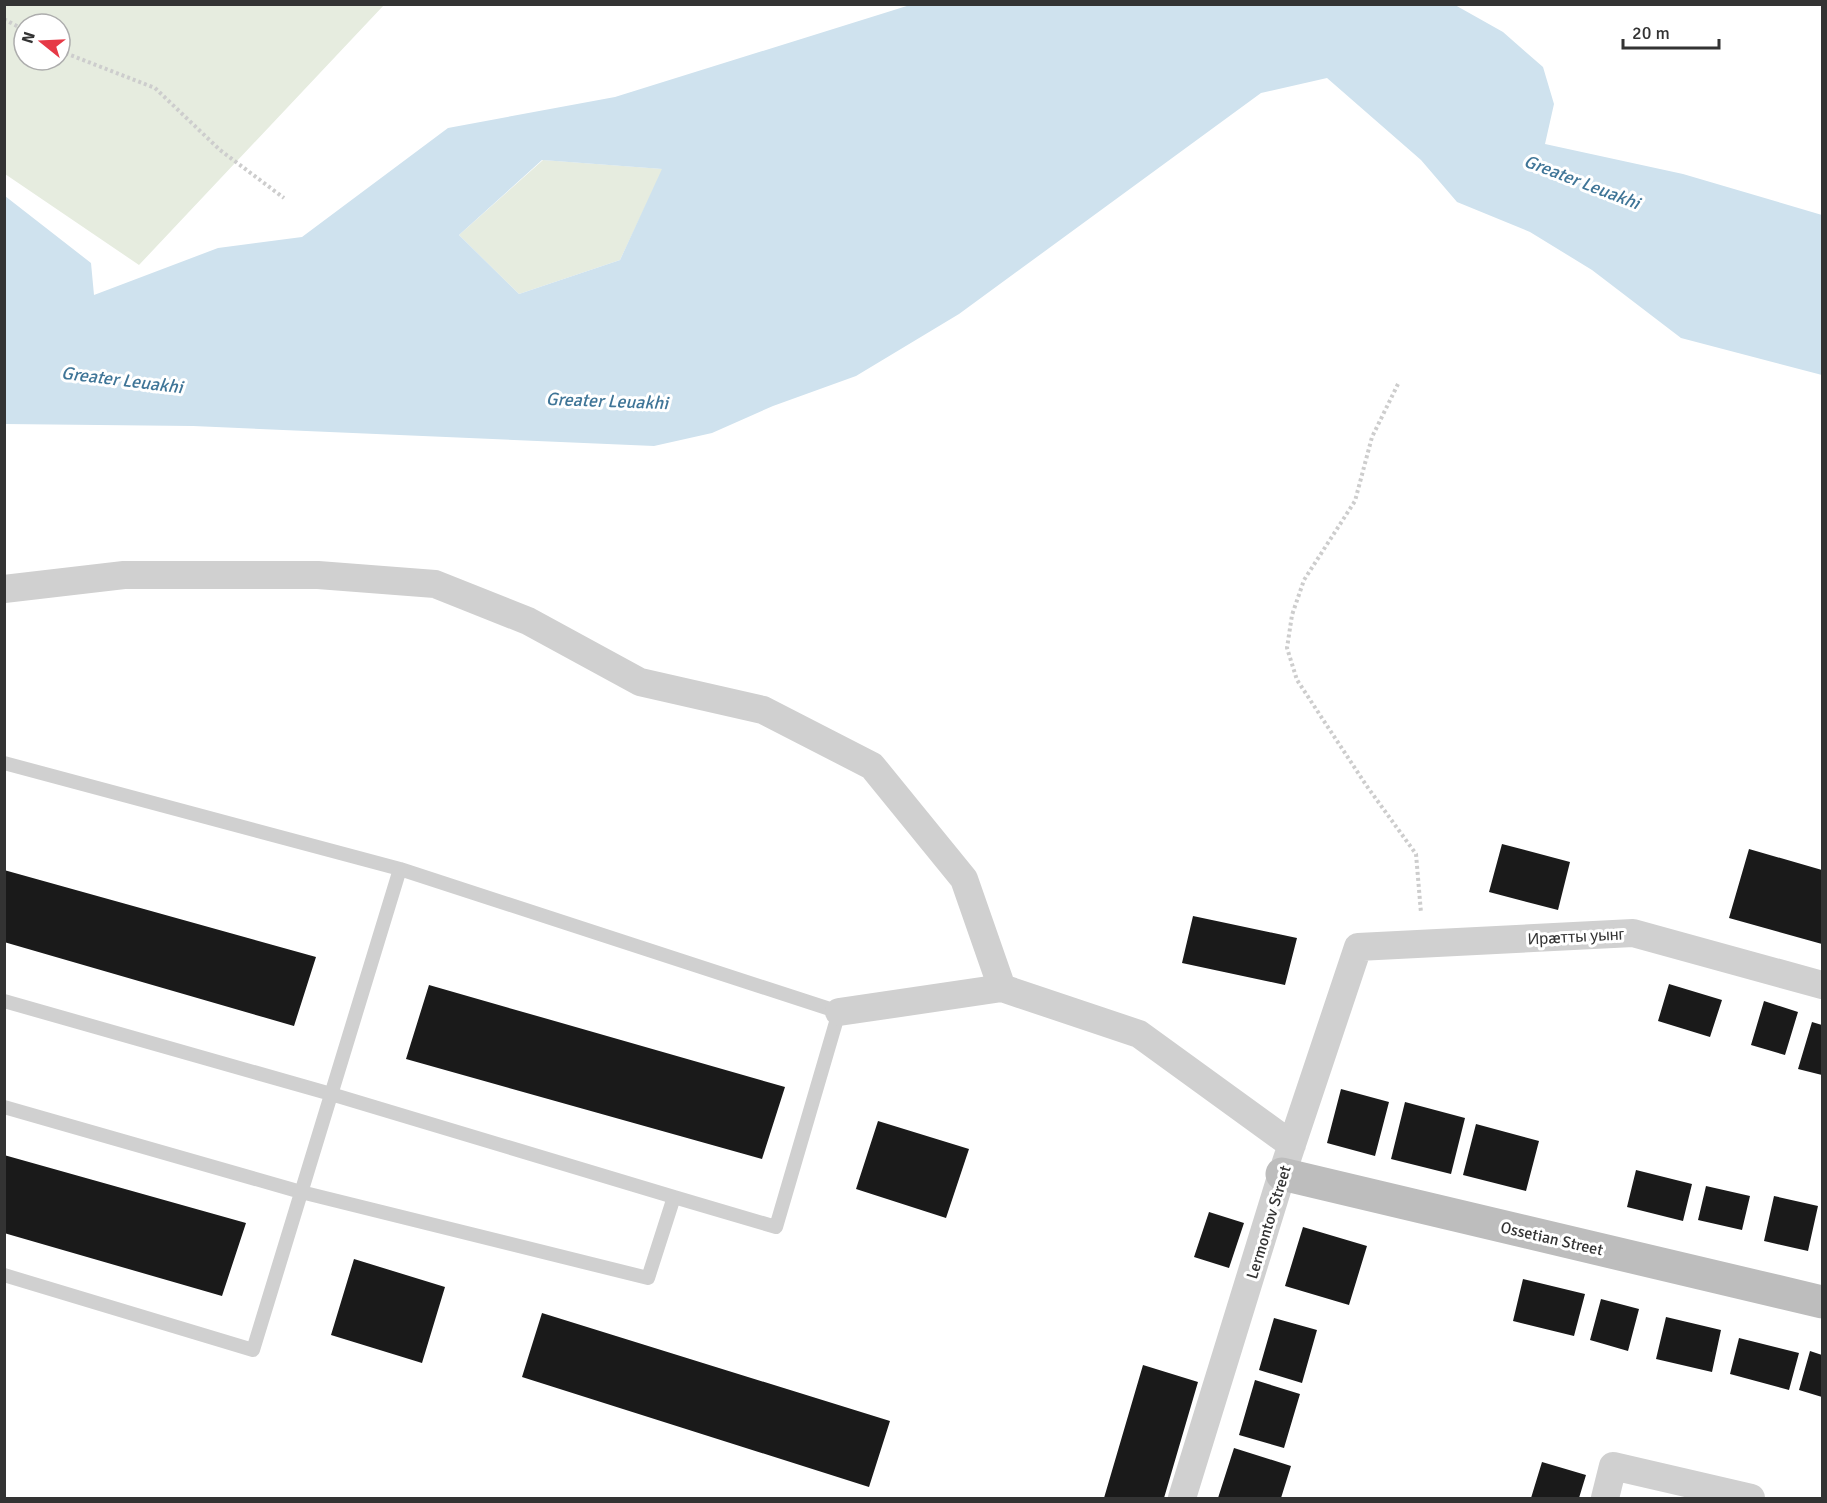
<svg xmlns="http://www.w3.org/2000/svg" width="1827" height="1503" font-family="Signika,sans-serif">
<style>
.green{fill:#e6ecdf;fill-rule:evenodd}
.water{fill:#cfe2ee;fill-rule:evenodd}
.building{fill:#1a1a1a}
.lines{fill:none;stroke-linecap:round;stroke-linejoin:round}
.path{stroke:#cdcdcd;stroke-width:4;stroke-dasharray:3 3;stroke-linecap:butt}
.lane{stroke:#d0d0d0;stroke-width:14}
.street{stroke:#d0d0d0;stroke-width:28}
.secondary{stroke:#bdbdbd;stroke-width:33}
.labels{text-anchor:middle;stroke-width:6;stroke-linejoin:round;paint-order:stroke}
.street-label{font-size:16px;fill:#333;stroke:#fff}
.water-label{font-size:18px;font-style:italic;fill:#3f7597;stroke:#fff}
</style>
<rect width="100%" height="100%" fill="#fff"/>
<path class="green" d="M4,5L5,4L384,5L139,265L5,174ZM24,24H60V60H24Z
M543,160L663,169L620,260L519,294L459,235Z"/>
<path class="water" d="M910,5H1455L1503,32L1543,67L1554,104L1545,144L1683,174L1822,215V375L1681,338L1592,270L1530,232L1457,202L1421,160L1327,78L1261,93L959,314L856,376L773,406L712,433L654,446L193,426L5,424V196L91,263L94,295L218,248L302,237L448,128L615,97ZM542,160L662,169L620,260L519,294L459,235Z"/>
<path class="building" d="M1502,844L1570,862L1558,910L1489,892Z
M1749,849L1822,870V944L1729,918Z
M4,870L316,957L294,1026L4,942Z
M1193,916L1297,938L1285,985L1182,963Z
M1669,984L1722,1000L1710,1037L1658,1021Z
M429,985L785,1087L762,1159L406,1059Z
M1764,1001L1798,1012L1785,1055L1751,1045Z
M1812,1022L1822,1025V1075L1798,1069Z
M1341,1089L1389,1102L1375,1156L1327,1143Z
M1405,1102L1465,1118L1451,1174L1391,1159Z
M878,1121L969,1149L946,1218L856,1189Z
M1476,1124L1539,1141L1526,1191L1463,1175Z
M4,1155L246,1223L222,1296L4,1233Z
M1636,1170L1692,1184L1683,1221L1627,1207Z
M1706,1186L1750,1196L1742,1230L1698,1220Z
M1774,1196L1818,1206L1808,1251L1764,1241Z
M1209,1212L1244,1223L1229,1268L1194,1257Z
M1303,1227L1367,1246L1349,1305L1285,1286Z
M354,1259L445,1287L422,1363L331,1335Z
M1523,1279L1585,1294L1574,1336L1513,1321Z
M1601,1299L1639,1309L1628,1351L1590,1340Z
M542,1313L890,1421L869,1487L522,1377Z
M1666,1317L1721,1330L1712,1372L1656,1359Z
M1274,1318L1317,1330L1302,1383L1259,1370Z
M1739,1338L1799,1353L1789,1390L1730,1374Z
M1810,1351L1822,1355V1397L1799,1390Z
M1143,1365L1198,1382L1164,1498H1104Z
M1255,1380L1300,1394L1284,1448L1239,1435Z
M1234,1448L1291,1466L1281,1498H1218Z
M1542,1462L1586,1475L1579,1498H1531Z"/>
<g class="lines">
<path class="path" d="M4,19L24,30
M60,51L155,88L220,150L284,198
M1398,384L1372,437L1355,501L1304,580L1292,615L1287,648L1297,680L1366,785L1416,854L1421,913"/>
<path class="lane" d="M4,763L400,869L839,1012L776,1227L674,1197L648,1278L301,1192L4,1107
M4,1001L331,1094L674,1197
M4,1275L253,1350L400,869"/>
<path class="street" d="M4,589L124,575H318L435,584L528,621L640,682L763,710L872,766L964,879L1002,988
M839,1012L1002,988L1139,1034L1292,1145
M1182,1498L1282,1174L1358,947L1633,933L1822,985
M1605,1498L1613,1466L1751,1498"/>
<path class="secondary" d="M1282,1174L1822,1302"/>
</g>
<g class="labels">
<g class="street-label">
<text transform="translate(1576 936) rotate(-3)" y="6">Ирæтты уынг</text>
<text transform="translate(1268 1222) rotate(-73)" y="6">Lermontov Street</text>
<text transform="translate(1552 1238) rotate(13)" y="6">Ossetian Street</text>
</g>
<g class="water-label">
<text transform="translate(1582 182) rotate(21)" y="6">Greater Leuakhi</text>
<text transform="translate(122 380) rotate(7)" y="6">Greater Leuakhi</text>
<text transform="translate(607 401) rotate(2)" y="6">Greater Leuakhi</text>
</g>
</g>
<rect width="1827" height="1503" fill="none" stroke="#333333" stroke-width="12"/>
<g transform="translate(42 42) rotate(288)"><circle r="28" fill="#ffffff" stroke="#adadad" stroke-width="1.5"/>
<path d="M0-4.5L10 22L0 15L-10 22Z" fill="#e63946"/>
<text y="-9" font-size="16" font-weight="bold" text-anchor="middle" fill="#333333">N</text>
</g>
<path d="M1623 39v9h96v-9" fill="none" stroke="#333333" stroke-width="3"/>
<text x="1632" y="39" font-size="18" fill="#333333" stroke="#ffffff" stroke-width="4.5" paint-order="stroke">20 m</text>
</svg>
